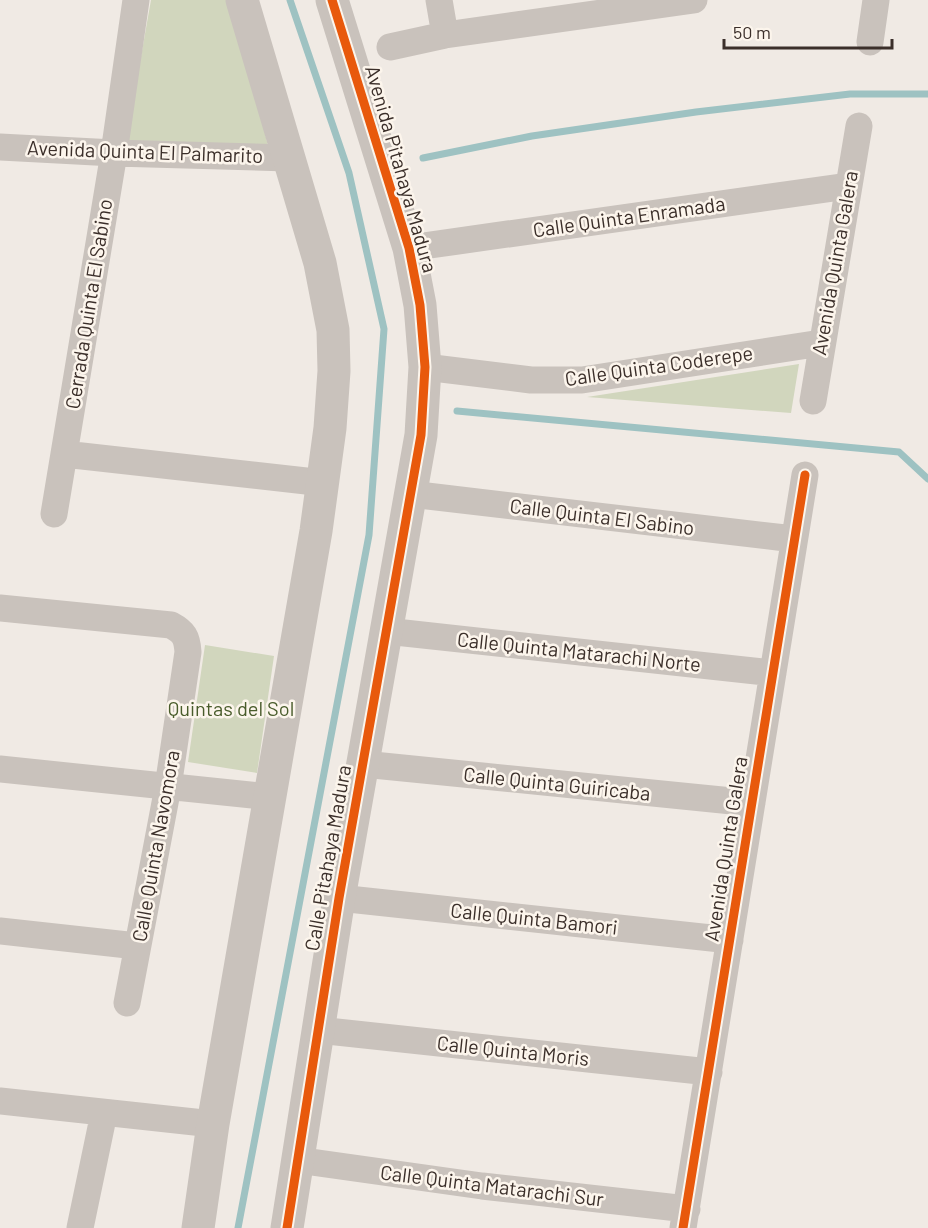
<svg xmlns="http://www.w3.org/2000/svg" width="928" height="1228" font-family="Barlow,sans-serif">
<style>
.green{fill:#d1d6bd}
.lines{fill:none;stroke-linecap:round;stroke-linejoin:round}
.stream{stroke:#9ec2c2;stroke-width:7}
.minor{stroke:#c9c2bc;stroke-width:27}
.tertiary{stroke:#c9c2bc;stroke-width:33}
.cycleway-casing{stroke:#fcf5ec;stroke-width:13}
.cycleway{stroke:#e8590c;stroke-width:9}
.labels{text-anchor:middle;stroke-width:5;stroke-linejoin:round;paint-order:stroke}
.street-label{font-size:20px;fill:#3b2f2a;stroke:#fcf5ec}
.park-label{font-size:20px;fill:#495c2b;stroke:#fcf5ec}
</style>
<rect width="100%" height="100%" fill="#f0eae4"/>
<path class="green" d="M151,0H234L268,146L126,141Z
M799,364L791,413L587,397Z
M205,645L274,656L257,773L188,762Z"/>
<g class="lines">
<path class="stream" d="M423,158L532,136L696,112L850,94H928
M457,411L899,452L928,479
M238,1228L369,535L384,329L349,173L290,0"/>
<path class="minor" d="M439,0L445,35
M870,42L876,0
M390,47L445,35L694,0
M0,147L114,153L289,158
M409,248L848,186
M425,367L531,380H582L821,343
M813,401L859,126
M64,454L324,483
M410,494L794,539
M54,514L114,153L136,0
M0,608L171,625C184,632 187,637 188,652L168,787L127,1003
M386,631L773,673
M363,764L752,803
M0,769L270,797
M339,898L730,940
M0,931L137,946
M318,1030L709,1072
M0,1101L213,1124
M297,1160L482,1186L687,1209
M80,1228L104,1113
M683,1228L805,475"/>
<path class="tertiary" d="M198,1228L213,1124L316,531L330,428L334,371L333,330L320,263L242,0
M287,1228L339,898L421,435L425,367L420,305L409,248L332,0"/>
<g class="cycleway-casing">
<path id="cycleway" d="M287,1228L339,898L421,435L425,367L420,305L409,248L332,0
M683,1228L805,475"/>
</g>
<use href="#cycleway" class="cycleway"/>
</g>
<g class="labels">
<g class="street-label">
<text transform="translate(145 152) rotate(2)" y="7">Avenida Quinta El Palmarito</text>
<text transform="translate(401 169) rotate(74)" y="7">Avenida Pitahaya Madura</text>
<text transform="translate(629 217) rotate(-8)" y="7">Calle Quinta Enramada</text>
<text transform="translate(835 263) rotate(-80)" y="7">Avenida Quinta Galera</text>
<text transform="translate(89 304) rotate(-81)" y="7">Cerrada Quinta El Sabino</text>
<text transform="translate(659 366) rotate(-8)" y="7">Calle Quinta Coderepe</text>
<text transform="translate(602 517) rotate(7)" y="7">Calle Quinta El Sabino</text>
<text transform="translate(579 652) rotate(6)" y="7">Calle Quinta Matarachi Norte</text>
<text transform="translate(557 784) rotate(6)" y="7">Calle Quinta Guiricaba</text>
<text transform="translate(156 846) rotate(-80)" y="7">Calle Quinta Navomora</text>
<text transform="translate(726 849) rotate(-81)" y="7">Avenida Quinta Galera</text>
<text transform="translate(328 858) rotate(-80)" y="7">Calle Pitahaya Madura</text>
<text transform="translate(534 919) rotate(6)" y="7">Calle Quinta Bamori</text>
<text transform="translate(513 1051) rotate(6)" y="7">Calle Quinta Moris</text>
<text transform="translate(492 1186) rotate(7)" y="7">Calle Quinta Matarachi Sur</text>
</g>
<g class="park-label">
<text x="231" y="716">Quintas del Sol</text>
</g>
</g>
<path d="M724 39v9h168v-9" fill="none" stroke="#3b2f2a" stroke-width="3"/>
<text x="733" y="39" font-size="18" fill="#3b2f2a" stroke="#fcf5ec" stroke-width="4.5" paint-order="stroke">50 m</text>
</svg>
